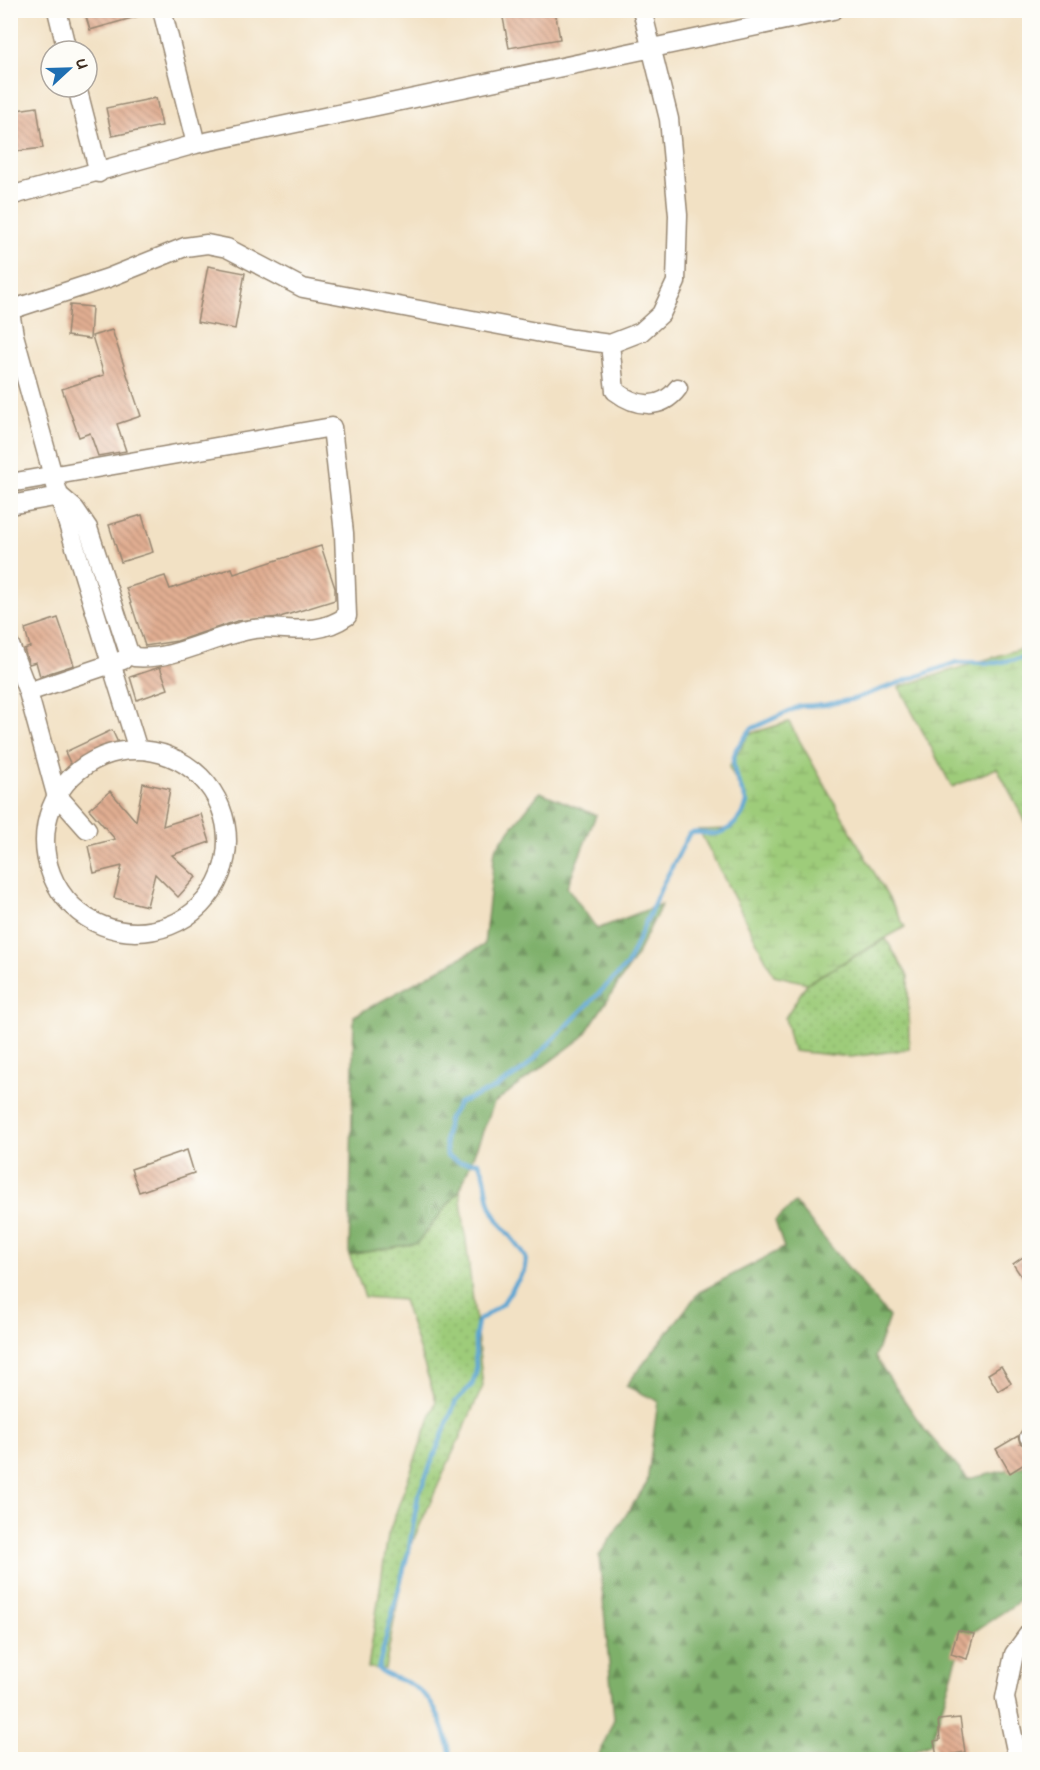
<svg xmlns="http://www.w3.org/2000/svg" width="1040" height="1770" font-family="'Architects Daughter',sans-serif">
<style>
.grass{fill:url(#grass-dots);stroke:#6c7b4c;stroke-width:1.5}
.forest{fill:url(#forest-firs);stroke:#5c6d44;stroke-width:1.5}
.wetland{fill:url(#wetland-marsh);stroke:#6c7b4c;stroke-width:1.5}
.lines{fill:none;stroke-linecap:round;stroke-linejoin:round}
.stream{stroke:#5ba5d2;stroke-width:4.5}
.building{fill:url(#building-back-hatch)}
.minor-casing{stroke:#968671;stroke-width:21}
.minor{stroke:#fff;stroke-width:18}
</style>
<defs>
<pattern id="grass-dots" width="8" height="8" patternUnits="userSpaceOnUse" patternTransform="scale(1.5)"><rect width="8" height="8" fill="#9ecc7a"/><path d="M2 2h.1M6 6h.1" fill="none" stroke="#89af69" stroke-width="1.8" stroke-linecap="round"/></pattern>
<pattern id="forest-firs" width="22" height="20" patternUnits="userSpaceOnUse" patternTransform="scale(1.5)"><rect width="22" height="20" fill="#7eb06a"/><path d="M5 1l3.5 6h-7zM16 11l3.5 6h-7z" fill="#688f57"/></pattern>
<pattern id="wetland-marsh" width="20" height="14" patternUnits="userSpaceOnUse" patternTransform="scale(1.5)"><rect width="20" height="14" fill="#9ecc7a"/><path d="M1 5h8M5 5V1M11 12h8M15 12V8" fill="none" stroke="#89af69"/></pattern>
<pattern id="building-back-hatch" width="6" height="6" patternUnits="userSpaceOnUse" patternTransform="scale(1.5)"><rect width="6" height="6" fill="#e1ae92"/><path d="M-1 5l2 2M0 0l6 6M5-1l2 2" fill="none" stroke="#b88e77"/></pattern>
</defs>
<rect width="100%" height="100%" fill="#fdfcf7"/>
<filter id="ink" filterUnits="userSpaceOnUse"><feTurbulence type="fractalNoise" baseFrequency=".0167" numOctaves="2"/><feDisplacementMap in="SourceGraphic" scale="12" xChannelSelector="R" yChannelSelector="G"/><feConvolveMatrix kernelMatrix="1 2 1 2 8 2 1 2 1" color-interpolation-filters="sRGB"/></filter>
<filter id="wash" filterUnits="userSpaceOnUse"><feTurbulence type="fractalNoise" baseFrequency=".008" numOctaves="4" result="noise"/><feDisplacementMap in="SourceGraphic" scale="24" xChannelSelector="R" yChannelSelector="G"/><feGaussianBlur stdDeviation="1.35" result="paint"/><feColorMatrix in="noise" values="0 0 0 0 0 0 0 0 0 0 0 0 0 0 0 0 0 1.4 0 .05"/><feComposite in="paint" operator="in"/></filter>
<g filter="url(#wash)">
<rect width="100%" height="100%" fill="#f2e1c4"/>
<path class="grass" d="M886,939L908,976L909,1049L851,1057L793,1051L785,1018L807,983Z
M460,1190L483,1386L406,1556L385,1669L368,1668L388,1535L436,1401L403,1300L365,1297L349,1255L417,1242Z"/>
<path class="forest" d="M540,792L596,815L567,887L597,929L662,904L635,958L583,1037L494,1103L460,1190L417,1243L349,1255L354,1016L484,945L495,849Z
M795,1203L889,1317L875,1357L924,1429L968,1479L1029,1465V1590L1014,1605L963,1639L931,1743L894,1759L597,1760L614,1719L599,1556L647,1483L658,1401L626,1386L699,1292L784,1248L775,1221Z"/>
<path class="wetland" d="M1029,646H1030L1029,828L997,768L952,787L899,687Z
M789,722L905,927L807,983L774,975L699,830L732,829L748,804L729,767L749,734Z"/>
<g class="lines">
<path class="stream" d="M452,1760C446,1731 436,1697 408,1683C398,1678 386,1677 378,1669L409,1549L418,1496L456,1401L472,1385L476,1373L475,1339L478,1321L503,1303L524,1271L526,1258C516,1240 499,1227 491,1207C485,1192 488,1174 478,1162H460L447,1156L445,1139L448,1120L459,1103L495,1088L523,1070L627,965L660,890L689,834C698,830 704,834 713,834C730,833 742,818 747,803L735,774L733,761L736,749L751,729L800,706L824,705L854,699L957,662L996,663L1030,656"/>
</g>
<g id="blocks">
<path class="building" d="M84,10H146V14L90,30Z
M514,10H555L560,39L509,48L502,13Z
M156,98L162,126L112,136L106,108Z
M37,107L43,148L10,152V111Z
M208,266L245,273L235,329L197,322Z
M70,305L92,307L90,339L67,336Z
M112,330L141,416L117,424L126,451L98,456L90,433L79,437L62,389L104,375L92,336Z
M142,515L153,552L121,562L109,525Z
M321,546L335,588V600L280,617L237,621L177,641L145,646L126,588L165,576L170,589L232,568L234,574Z
M58,618L74,665L40,676L36,662L29,664L24,649L30,647L25,629Z
M160,667L168,689L137,700L130,677Z
M112,730L119,745L72,767L65,752Z
M143,783L170,789L163,826L201,814L210,842L172,855L196,877L178,897L155,874L147,906L114,898L122,866L94,873L88,846L115,839L89,809L110,791L136,821Z
M187,1150L194,1173L139,1192L131,1169Z
M1029,1253V1288L1013,1264Z
M1001,1366L1011,1383L998,1391L988,1374Z
M1018,1436L1020,1443L1029,1448V1461L1010,1473L996,1449Z
M958,1630L974,1634L967,1659L951,1654Z
M960,1718L965,1752L937,1757L934,1741L940,1740L938,1720Z"/>
</g>
</g>
<g filter="url(#ink)">
<use href="#blocks" fill-opacity="0" stroke="#968671" stroke-width="1.5"/>
<g class="lines">
<g class="minor-casing">
<path id="minor" d="M57,10L67,51
M162,10L196,144
M77,87L99,173
M10,196L196,144L833,10
M10,310L108,278L185,247L207,244L227,248L303,288L573,339L610,344L641,332L661,314L676,282L678,215L669,119L642,10
M10,312L14,335L53,476L138,750
M610,344L615,391C636,407 661,411 678,388
M10,483L332,427L344,533L347,616C313,639 287,625 254,629C213,635 176,661 134,657L128,650L88,528L75,509L60,496
M10,505L60,496
M10,645L28,692L56,794L87,829
M28,692L123,660
M45 841a91 91 0 1 1 182 0a91 91 0 1 1-182 0Z
M1029,1437H1030
M1018,1760L1005,1698L1014,1654L1030,1632"/>
</g>
<use href="#minor" class="minor"/>
</g>
</g>
<rect width="1040" height="1770" fill="none" stroke="#fdfcf7" stroke-width="36"/>
<g transform="translate(69 69) rotate(68)"><circle r="28" fill="#fdfcf7" stroke="#afa8a0" stroke-width="1.5"/>
<path d="M0-4.5L10 22L0 15L-10 22Z" fill="#1f6fb2"/>
<text y="-9" font-size="16" font-weight="bold" text-anchor="middle" fill="#3b2a1e">U</text>
</g>
</svg>
